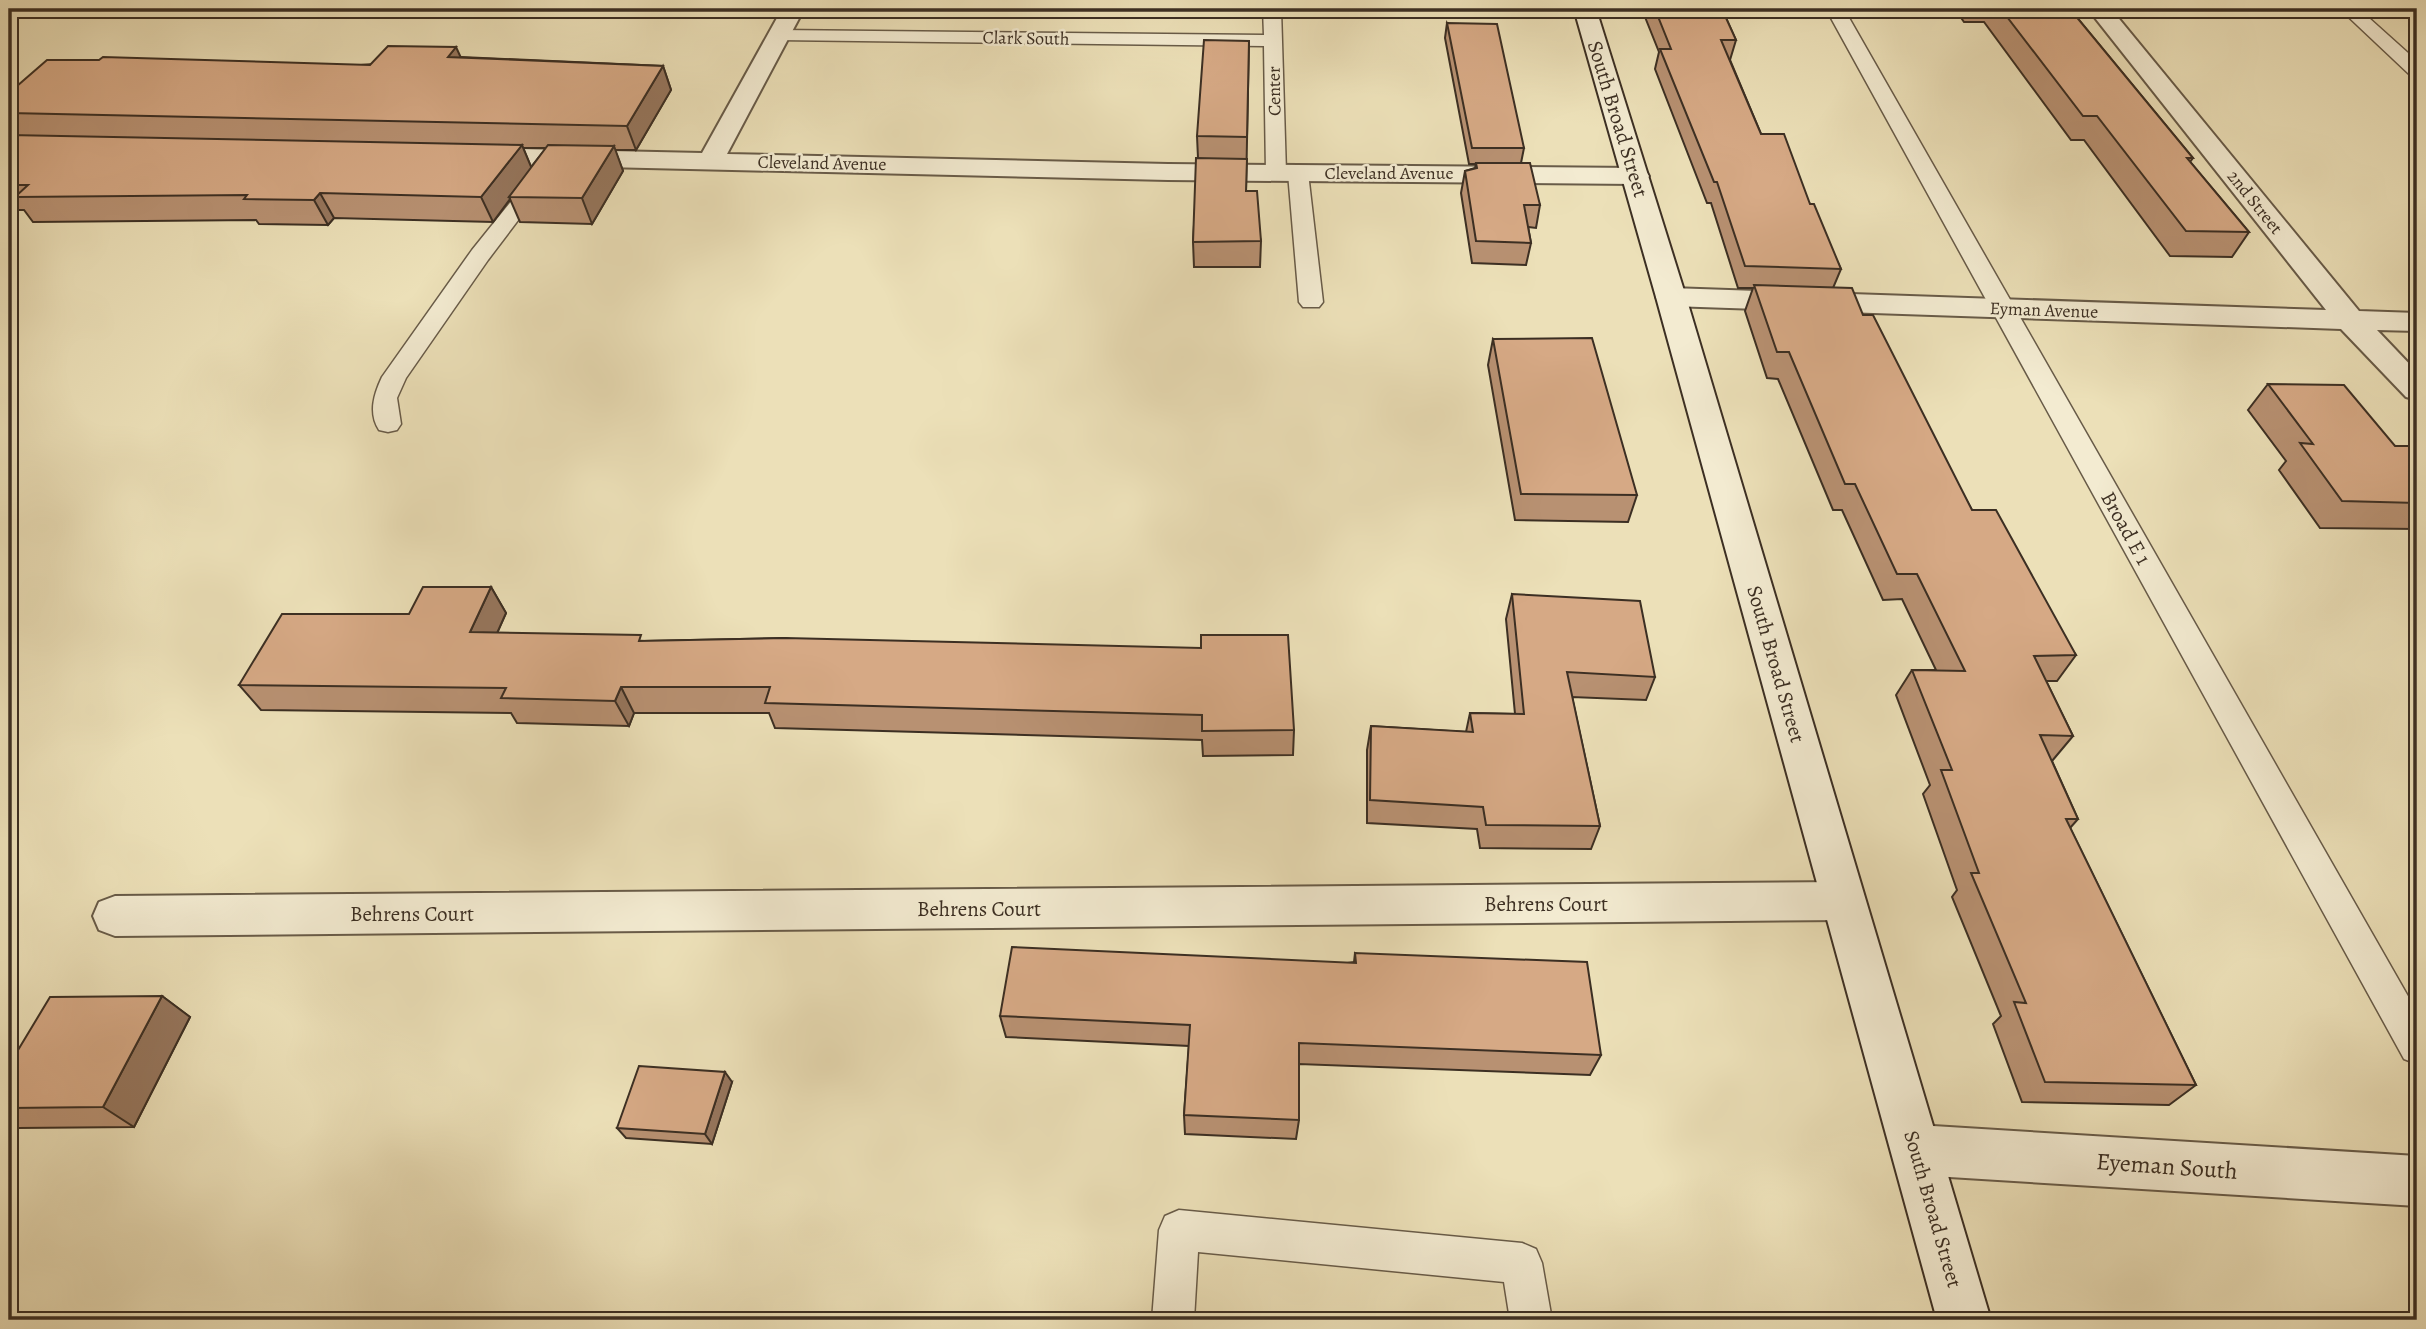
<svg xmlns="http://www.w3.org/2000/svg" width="2426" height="1329" font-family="Alegreya,serif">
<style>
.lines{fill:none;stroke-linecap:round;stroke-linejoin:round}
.lane-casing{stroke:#685b48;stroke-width:3}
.street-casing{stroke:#685b48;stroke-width:4}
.secondary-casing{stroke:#3c2f23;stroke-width:4}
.lane{fill:#f3ebd1;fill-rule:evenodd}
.street{fill:#f3ebd1;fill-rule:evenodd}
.secondary{fill:#f3ebd1;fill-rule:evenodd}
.wall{fill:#b89172;stroke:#3c2f23;stroke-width:2;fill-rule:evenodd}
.shaded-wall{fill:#96765d;stroke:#3c2f23;stroke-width:2}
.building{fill:#d6a985;stroke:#3c2f23;stroke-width:2}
.labels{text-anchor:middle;stroke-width:5;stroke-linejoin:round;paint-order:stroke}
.far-street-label{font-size:18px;fill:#3c2f23;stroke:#f3ebd1}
.street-label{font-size:21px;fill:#3c2f23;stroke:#f3ebd1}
.near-street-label{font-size:24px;fill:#3c2f23;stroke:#f3ebd1}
</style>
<rect width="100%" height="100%" fill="#ece0b8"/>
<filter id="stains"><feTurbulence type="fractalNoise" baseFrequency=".00286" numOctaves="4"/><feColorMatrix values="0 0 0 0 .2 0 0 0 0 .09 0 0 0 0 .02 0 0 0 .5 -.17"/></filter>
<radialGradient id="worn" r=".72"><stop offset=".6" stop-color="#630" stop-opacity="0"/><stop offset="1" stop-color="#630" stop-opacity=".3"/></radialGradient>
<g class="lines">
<g class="lane-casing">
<path id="lane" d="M1263,9H1281L1286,173L1283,177H1269L1266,173L1264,46L778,40L769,35L778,30L1264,35Z
M1826,9H1844L2417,1012V1064L2404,1059Z
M2340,9H2359L2417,61V77L2410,75Z
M1298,167L1305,169L1308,173L1323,302L1319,307H1303L1299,302L1288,173L1291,169Z
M540,172L547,174L550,178L488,260L406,378L397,398L401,424L397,430L388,432L379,430C368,413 374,394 382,377L472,250L533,174Z
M1179,1210L1522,1243L1536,1249L1542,1263L1552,1320H1510L1504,1282L1198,1252L1194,1320H1152L1159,1230L1165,1216Z"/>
</g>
<g class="street-casing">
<path id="street" d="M782,9H804L727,154L1168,164L1636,168L1645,170L1649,176L1645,182L1636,184L1168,180L476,164L467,162L463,156L467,150L476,148L702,153Z
M2088,9H2111L2359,311L2417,313V331L2377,330L2417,372V400L2406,397L2341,329L1671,306L1660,303L1656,297L1660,291L1671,288L2326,310Z
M1843,882L1859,887L1865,901L1859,915L1843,920L115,936L99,930L93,916L99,902L115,896Z
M1917,1125L2417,1156V1206L1917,1175L1899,1168L1892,1150L1899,1132Z"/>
</g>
<g class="secondary-casing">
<path id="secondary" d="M1574,9H1596L1686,297L1991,1320H1937L1656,297Z"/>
</g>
<use href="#lane" class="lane"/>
<use href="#street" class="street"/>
<use href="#secondary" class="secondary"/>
</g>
<path class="wall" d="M1644,9H1722L1736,40L1730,60L1761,134L1810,204L1841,269L1833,288L1863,315L1972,510L2076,655L2057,681H2046L2073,736L2052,761L2078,819L2070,828L2196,1085L2169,1105L2022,1102L1993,1024L2001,1016L1952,897L1957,890L1923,794L1930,785L1896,695L1912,670H1936L1902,599L1883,600L1842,510H1833L1778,379L1767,378L1745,311L1753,288H1738L1711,203H1707L1655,69L1659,52L1643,12Z
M1955,9H2070L2193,158L2190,162L2249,232L2232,257L2170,256L2084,140H2071L1984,22H1964Z
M1447,23L1524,148L1521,163L1540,205L1536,228L1528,227L1531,243L1526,265L1472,263L1461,193L1465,171L1475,168L1476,164H1469L1445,38Z
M1249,41L1246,191L1261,241L1260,267H1194L1193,242L1198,158L1197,136Z
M461,57L663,66L671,90L636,150H615L623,171L592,224L520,222L510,199L493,222L334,218L328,225L259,224L256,220L33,222L24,210H9V93ZM523,148H546L531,167Z
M1493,339L1637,495L1628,522L1515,520L1488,365Z
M2268,384L2395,446H2417V529L2320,528L2279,470L2286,461L2248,410Z
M491,587L506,613L497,633L644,641L785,638L1294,730L1293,755L1203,756L1202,740L775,728L769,713H634L629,726L517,723L511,713L261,710L239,685L409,614Z
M1512,594L1655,677L1646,700L1572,697L1600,826L1591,849L1480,848L1477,829L1367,823V750L1371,726L1466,732L1470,713L1515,714L1506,619Z
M2417,630V640L2413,634Z
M1355,953L1601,1055L1590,1075L1299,1064V1120L1296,1139L1185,1134L1184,1115L1189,1046L1006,1037L1000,1016L1354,962Z
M162,996L190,1017L134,1127L18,1128L9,1123V1065Z
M732,1082L712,1144L626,1138L617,1128Z"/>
<path class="shaded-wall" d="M456,47L467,71L448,57Z
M663,66L671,90L636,150L627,126Z
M522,145L532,169L509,197L510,199L493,222L481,197Z
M614,146L623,171L592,224L582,198Z
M320,193L334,218L328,225L314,200Z
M491,587L506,613L486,658L470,632Z
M621,687L634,713L629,726L615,701Z
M162,996L190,1017L134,1127L103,1107Z
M725,1072L732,1082L712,1144L705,1134Z"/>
<path class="building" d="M1655,9H1722L1736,40H1721L1761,134H1784L1810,204H1814L1841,269L1745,266L1717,182H1714L1660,49H1671Z
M2001,9H2070L2193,158H2187L2249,232L2186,231L2097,116H2083Z
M1447,23L1497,24L1524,148H1472Z
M1204,40L1249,41L1247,137L1197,136Z
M388,46L456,47L448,57L663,66L627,126L9,113V93L47,60H99L103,57L370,65Z
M9,135L522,145L481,197L320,193L314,200L244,199L247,195L15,197L28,185H9Z
M548,145L614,146L582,198L509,197Z
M1196,158L1247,159L1246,191H1257L1261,241L1193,242Z
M1476,163H1530L1540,205H1524L1531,243L1476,241L1465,171L1477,168Z
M1754,285L1852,288L1863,315H1873L1972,510H1996L2076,655L2034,656L2073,736L2040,735L2078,819H2066L2196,1085L2045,1082L2014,1002L2026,1003L1971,873H1979L1941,770H1952L1912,670L1965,671L1917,574H1897L1855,484H1845L1789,352H1777Z
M1592,338L1637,495L1521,494L1493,339Z
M2268,384L2344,385L2395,446H2417V503L2342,501L2300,443L2313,444Z
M423,587H491L470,632L641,635L639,641L785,638L1201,648V635H1288L1294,730L1202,731V715L765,703L770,687H621L615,701L501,698L506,688L239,685L282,614H409Z
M1512,594L1640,601L1655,677L1567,672L1600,826L1486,825L1483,807L1370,800L1371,726L1473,732L1470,713L1524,714Z
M1012,947L1356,963L1355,953L1587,962L1601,1055L1299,1043V1120L1184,1115L1190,1025L1000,1016Z
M162,996L103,1107L9,1108V1065L50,997Z
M639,1066L725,1072L705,1134L617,1128Z"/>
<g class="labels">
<g class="far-street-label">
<text transform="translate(1026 38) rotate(1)" y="6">Clark South</text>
<text transform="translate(1274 91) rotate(-91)" y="6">Center</text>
<text transform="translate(822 163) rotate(1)" y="6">Cleveland Avenue</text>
<text x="1389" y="179">Cleveland Avenue</text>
<text transform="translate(2255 202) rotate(51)" y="6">2nd Street</text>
<text transform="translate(2044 310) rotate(2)" y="6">Eyman Avenue</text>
</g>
<g class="street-label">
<text transform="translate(1618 119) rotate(73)" y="7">South Broad Street</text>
<text transform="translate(2126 528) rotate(61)" y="7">Broad E 1</text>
<text transform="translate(1776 664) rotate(74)" y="7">South Broad Street</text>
<text x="1546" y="911">Behrens Court</text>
<text x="979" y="916">Behrens Court</text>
<text x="412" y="921">Behrens Court</text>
<text transform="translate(1933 1209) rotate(74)" y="7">South Broad Street</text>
</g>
<g class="near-street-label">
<text transform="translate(2167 1166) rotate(4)" y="8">Eyeman South</text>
</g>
</g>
<rect width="2426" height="1329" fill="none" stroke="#ece0b8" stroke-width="35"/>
<rect x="10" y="10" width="2405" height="1308" fill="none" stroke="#3c2f23" stroke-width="3.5"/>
<rect x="18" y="18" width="2391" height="1294" fill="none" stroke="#3c2f23" stroke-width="2"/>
<rect width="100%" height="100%" filter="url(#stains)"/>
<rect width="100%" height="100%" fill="url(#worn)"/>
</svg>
